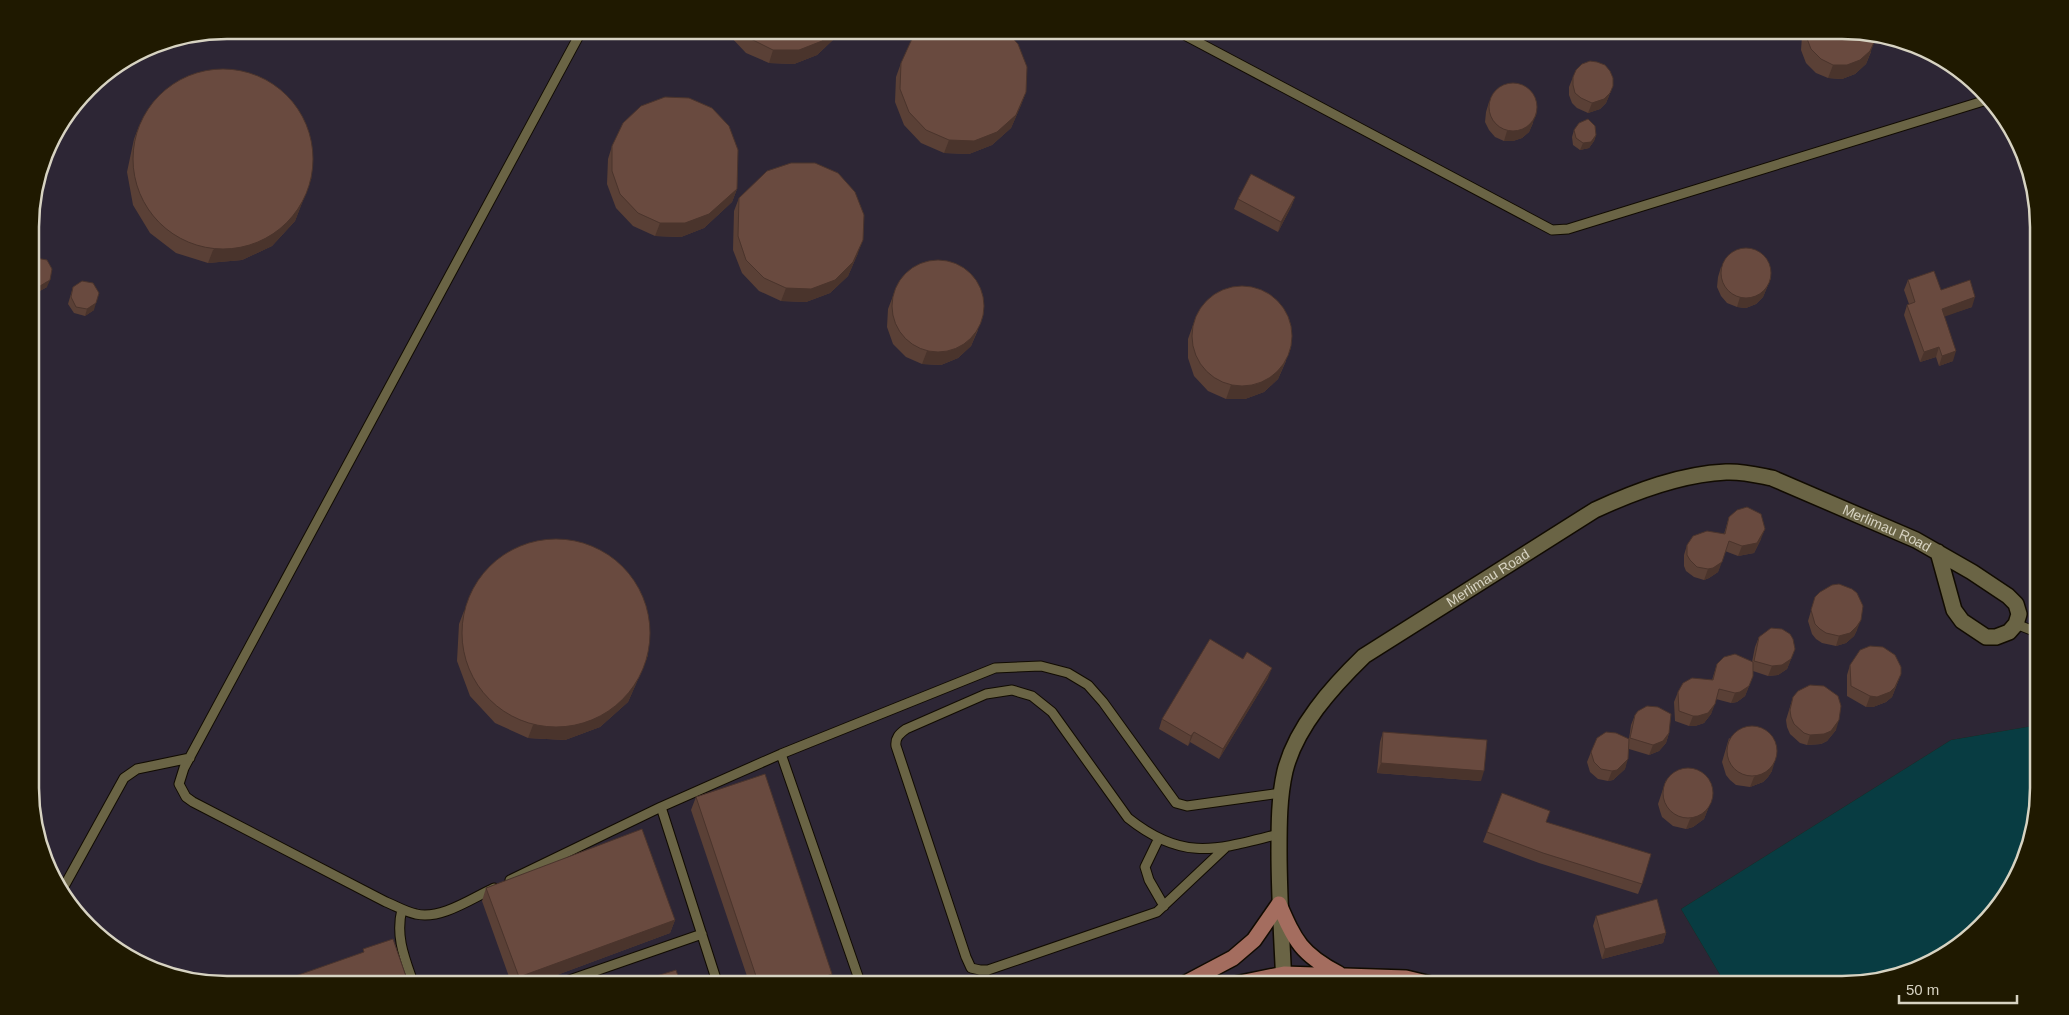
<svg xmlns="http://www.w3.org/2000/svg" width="2069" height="1015" font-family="Helvetica,sans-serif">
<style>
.industrial{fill:#2d2635}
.water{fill:#083c42}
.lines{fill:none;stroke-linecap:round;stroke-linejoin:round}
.service-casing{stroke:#110b00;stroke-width:11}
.tertiary-casing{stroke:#110b00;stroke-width:18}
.primary-casing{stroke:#110b00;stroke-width:18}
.service{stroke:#6a6445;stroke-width:9}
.tertiary{stroke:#6a6445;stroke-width:15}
.primary{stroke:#a46d5f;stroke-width:15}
.wall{fill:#5a4036}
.shaded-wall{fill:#4a342c}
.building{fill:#694a3f;stroke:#4a342c}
.labels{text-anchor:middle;stroke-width:4.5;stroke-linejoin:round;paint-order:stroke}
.street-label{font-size:14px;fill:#d7d3c2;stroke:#1f1900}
.rim{fill:none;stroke:#d7d3c2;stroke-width:2.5}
</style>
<rect width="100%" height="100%" fill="#282204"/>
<path class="industrial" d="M226,30H1843L1929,50L1972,79L2006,117L2037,201L2039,725L1951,740L1681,909L1726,985H226L140,965L70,908L45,864L32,815L30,213L50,139L97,79L151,45Z"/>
<path class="water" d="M2039,725V789L2019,875L1990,918L1952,952L1906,974L1855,985H1726L1681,909L1951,740Z"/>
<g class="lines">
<g class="service-casing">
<path id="service" d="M1175,30L1552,230L1568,229L1990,99
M2016,624L2039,633
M781,754L861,985
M661,807L718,985
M1159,838L1145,867L1149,880L1164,906
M1225,848L1157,912L988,970H980L971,968L966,957L896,746C895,738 899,734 906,729L986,694L1012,690L1032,696L1052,712L1128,818C1183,862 1216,850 1279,834
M510,880L661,807L781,754L995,668L1041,666L1068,673L1088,685L1103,702L1176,803L1187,806L1281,793
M494,888C472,898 441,920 416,914C406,912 396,906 386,902L193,802L186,797L179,784L184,768L582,30
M61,892L124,778L137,769L190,758
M402,909C395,937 405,959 414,985
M555,985L702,934"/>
</g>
<g class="tertiary-casing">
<g id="tertiary">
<path id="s1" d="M1284,985C1282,940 1279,896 1279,851C1279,825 1279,797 1285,771C1296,727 1332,687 1364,656L1595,510C1636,491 1681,474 1726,472C1742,471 1757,475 1772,478L1916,540L1972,572L2008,596L2016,604L2019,614L2016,624L2009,632L1996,637H1986L1962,621L1954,610L1938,552"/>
</g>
</g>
<g class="primary-casing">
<path id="primary" d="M1279,904C1295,941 1301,954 1339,974
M1182,985L1233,958L1254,940L1279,904
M1230,985L1284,974L1406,978L1435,985"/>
</g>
<use href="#service" class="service"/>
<use href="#tertiary" class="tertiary"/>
<use href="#primary" class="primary"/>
</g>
<path class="wall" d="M727,30H839L835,38L817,55L794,64L769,63L746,53L729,35Z
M1804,30H1843L1871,52L1866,64L1855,74L1842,79L1828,78L1816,73L1806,63L1801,50L1802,36Z
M901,63L1026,92L1021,105L1011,128L992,145L969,154L944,153L921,143L904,125L895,102L896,77Z
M1573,77L1613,86L1606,103L1600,109L1588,113L1577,108L1572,103L1569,95V87Z
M1489,102L1533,123L1529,132L1522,138L1513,141H1504L1495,137L1489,130L1485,122L1486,112Z
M139,126L307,190L295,221L272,246L242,260L208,263L176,253L150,233L133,205L127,172L134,139Z
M1574,130L1596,135L1594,141L1589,148L1580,150L1573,145L1572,137Z
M612,146L737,189L732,202L704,228L681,237L655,236L633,226L616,208L607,184L608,159Z
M1295,197L1291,207L1278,232L1234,209L1238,199Z
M739,198L858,253L848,276L830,293L806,302L781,301L759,291L742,273L733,250L734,211Z
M31,261L47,287L38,292L31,291Z
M1721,267L1771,278L1763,297L1756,304L1746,308L1737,307L1727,303L1721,296L1717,287L1718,277Z
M1908,280L1941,290L1972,307L1944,316L1953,361L1939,366L1936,357L1920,362L1904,315L1907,305L1909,304L1904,290Z
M73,287L94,310L85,316L74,313L68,304Z
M893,296L978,330L971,346L958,358L941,365L922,364L906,357L893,344L887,327L888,309Z
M1193,325L1286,361L1278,379L1264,392L1245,399H1226L1208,391L1194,376L1188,358V339Z
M1729,517L1761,539L1754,553L1738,556L1725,551L1718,572L1709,578L1704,580L1694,577L1686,571L1684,566V555L1687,545L1724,534Z
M1815,597L1857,630L1854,636L1846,643L1836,646L1822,643L1816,639L1812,634L1808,621Z
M464,611L648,655L643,668L628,702L600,727L565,740L528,738L495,723L470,696L457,661L459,624Z
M1759,637L1795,649L1787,669L1778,675L1768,676L1753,671V676L1745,696L1737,702L1731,703L1716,699L1711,714L1704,723L1695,726H1689L1675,721L1674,702L1678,692L1712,680L1717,664L1752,662L1755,647Z
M1850,665L1901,674L1892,697L1886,702L1873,707H1866L1847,696V675Z
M1268,678L1219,759L1190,742L1188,746L1159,729L1162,719Z
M1793,697L1836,730L1827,741L1821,744L1807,745L1800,743L1790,734L1787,727L1786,720Z
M1635,715L1669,733L1666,743L1659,751L1649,755L1629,749L1625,769L1613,780L1608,781L1598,779L1590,772L1587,762L1591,752L1629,739L1631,725Z
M1383,732L1481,781L1377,773L1380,742Z
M1729,738L1772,771L1768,777L1763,782L1750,787L1736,785L1730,780L1726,775L1722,762Z
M1666,780L1713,796L1704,819L1693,827L1686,829L1673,826L1662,817L1660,811L1658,804Z
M1502,793L1642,884L1638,894L1539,863L1483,842Z
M696,797L829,985H750L691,810Z
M486,888L675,920L670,933L530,985H512L482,901Z
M1596,916L1666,933L1663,943L1602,959L1593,926Z"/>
<path class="shaded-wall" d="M834,30H839L835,38L817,55L794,64L769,63L773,50Z
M1876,38L1866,64L1855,74L1842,79L1828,78L1833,65Z
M1613,86L1606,103L1600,109L1588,113L1592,103Z
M1026,92L1021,105L1011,128L992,145L969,154L944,153L949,140Z
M1537,113L1529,132L1522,138L1513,141H1504L1507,131Z
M1596,135L1594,141L1589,148L1580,150L1583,143Z
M312,177L295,221L272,246L242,260L208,263L213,250Z
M737,189L732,202L704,228L681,237L655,236L660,223Z
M1295,197L1291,207L1278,232L1281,222Z
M863,240L858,253L848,276L830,293L806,302L781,301L786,288Z
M1771,278L1763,297L1756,304L1746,308L1737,307L1740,297Z
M50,280L47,287L38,292L40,286Z
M1975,297L1972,307L1938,319L1942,309Z
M96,303L94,310L85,316L87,309Z
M983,316L971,346L958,358L941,365L922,364L927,351Z
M1939,347L1936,357L1920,362L1924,352Z
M1291,348L1278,379L1264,392L1245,399H1226L1231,385Z
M1956,351L1953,361L1939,366L1942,356Z
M1765,529L1761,539L1754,553L1738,556L1742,546Z
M1722,562L1718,572L1709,578L1704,580L1708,569Z
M1861,620L1857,630L1854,636L1846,643L1836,646L1839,636Z
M1795,649L1787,669L1778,675L1768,676L1772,666Z
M648,655L643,668L628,702L600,727L565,740L528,738L533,725Z
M1272,668L1268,678L1219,759L1223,749Z
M1901,674L1892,697L1886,702L1873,707H1866L1870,696Z
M1753,676L1745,696L1737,702L1731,703L1735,693Z
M1715,704L1711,714L1704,723L1695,726H1689L1693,716Z
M1839,720L1836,730L1827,741L1821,744L1807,745L1810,735Z
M1194,732L1190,742L1188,746L1191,736Z
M1669,733L1666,743L1659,751L1649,755L1653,745Z
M1628,759L1625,769L1613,780L1608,781L1612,771Z
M1775,761L1772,771L1768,777L1763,782L1750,787L1754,777Z
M1381,763L1484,771L1481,781L1377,773Z
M1713,796L1704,819L1693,827L1686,829L1690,819Z
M675,920L670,933L530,985H516L519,977Z
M1666,933L1663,943L1602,959L1605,949Z
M832,974L829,985H801Z"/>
<path class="building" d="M742,30H834L822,41L799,50H773L751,39Z
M923,30H1005L1018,44L1027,67L1026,92L1016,115L997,132L974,141L949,140L926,130L909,112L900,89L901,63L911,41Z
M1806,30H1843L1876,38L1870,51L1860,60L1847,65H1833L1821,59L1811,49L1806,36Z
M1590,61L1597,62L1605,65L1610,71L1613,78V86L1610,93L1604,99L1592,103L1581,98L1575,93L1573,85V77L1576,70L1582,64Z
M133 159a90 90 0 1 1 180 0a90 90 0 1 1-180 0Z
M1489 107a24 24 0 1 1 48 0a24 24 0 1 1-48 0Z
M665,97L689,98L712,108L729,126L738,150L737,189L709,214L685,223H660L638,213L620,194L612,171V146L623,123L641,106Z
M1588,119L1595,126L1596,135L1591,142L1583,143L1576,138L1574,130L1579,123Z
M791,163H815L838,173L855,192L864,215L863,240L853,262L835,280L811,289L786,288L764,278L746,260L738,236L739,198L767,171Z
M1251,174L1295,197L1281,222L1238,199Z
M1721 273a25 25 0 1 1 50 0a25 25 0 1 1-50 0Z
M36,258L47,260L52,269L50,280L40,286L31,283V261Z
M892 306a46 46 0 1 1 92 0a46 46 0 1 1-92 0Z
M1934,271L1941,290L1970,280L1975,297L1942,309L1956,351L1942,356L1939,347L1924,352L1907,305L1915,302L1908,280Z
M82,281L93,283L99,293L96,303L87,309L76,307L71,297L73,287Z
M1192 336a50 50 0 1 1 100 0a50 50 0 1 1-100 0Z
M1747,507L1761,514L1765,529L1757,543L1742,546L1729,541L1722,562L1713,568L1708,569L1697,567L1690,560L1687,555V545L1693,536L1707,531L1725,534L1729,517L1737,510Z
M462 633a94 94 0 1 1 188 0a94 94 0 1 1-188 0Z
M1839,584L1852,589L1857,593L1863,606L1861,620L1857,626L1850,633L1839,636L1826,633L1820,629L1815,624L1811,610L1815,597L1820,592L1832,585Z
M1771,628L1782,629L1790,634L1793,639L1795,649L1791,659L1782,665L1772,666L1754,661L1759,637Z
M1210,639L1243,659L1247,652L1272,668L1223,749L1194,732L1191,736L1162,719Z
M1870,646L1883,647L1895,655L1901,667V674L1895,687L1890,692L1877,697L1870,696L1851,686L1850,665L1860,650Z
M1735,654L1753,662V676L1749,686L1740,692L1735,693L1719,689L1715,704L1708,713L1698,716H1693L1679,711L1678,692L1683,683L1692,678L1713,680L1717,664L1724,657Z
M1810,685L1824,686L1838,696L1841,706L1839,720L1831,731L1824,734L1810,735L1804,733L1794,724L1791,717L1790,710L1793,697L1798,691Z
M1647,706L1658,707L1671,714L1669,733L1663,741L1653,745L1630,738L1635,715L1638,711Z
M1727 751a25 25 0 1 1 50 0a25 25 0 1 1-50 0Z
M1383,732L1487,740L1484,771L1381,763Z
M1606,732L1616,733L1629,739L1628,759L1617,770L1612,771L1601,769L1594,762L1591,752L1597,738Z
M1663 793a25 25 0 1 1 50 0a25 25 0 1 1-50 0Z
M765,774L832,974L801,985H759L696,797Z
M1502,793L1550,811L1546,822L1651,854L1642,884L1543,853L1487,832Z
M642,829L675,920L519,977L486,888Z
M1657,899L1666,933L1605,949L1596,916Z
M393,939L409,985H270L364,952L363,949Z
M676,970L681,985H634V983Z"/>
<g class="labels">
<g class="street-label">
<text dy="5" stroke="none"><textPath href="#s1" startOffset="938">Merlimau Road</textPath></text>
<text dy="5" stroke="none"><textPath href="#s1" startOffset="502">Merlimau Road</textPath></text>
</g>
</g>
<path d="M0 0H2069V1015H0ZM227 39H1842A188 188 0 0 1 2030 227V788A188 188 0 0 1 1842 976H227A188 188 0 0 1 39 788V227A188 188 0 0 1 227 39Z" fill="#1f1900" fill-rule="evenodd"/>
<path class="rim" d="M227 39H1842A188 188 0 0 1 2030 227V788A188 188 0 0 1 1842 976H227A188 188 0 0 1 39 788V227A188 188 0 0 1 227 39Z"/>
<path d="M1899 995v8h118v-8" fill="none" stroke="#d7d3c2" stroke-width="2.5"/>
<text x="1906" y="995" font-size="15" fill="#d7d3c2" stroke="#1f1900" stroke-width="4" paint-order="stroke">50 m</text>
</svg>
